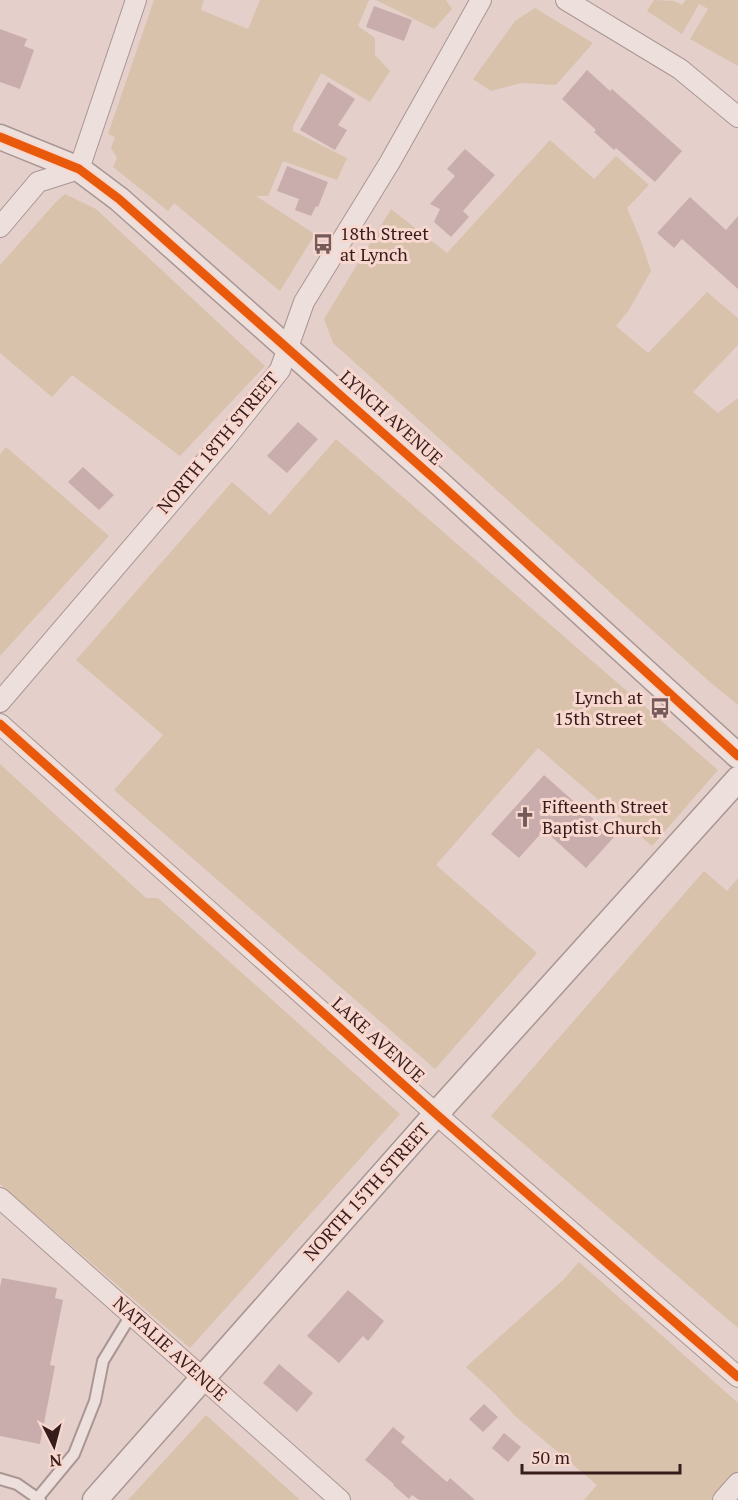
<svg xmlns="http://www.w3.org/2000/svg" width="738" height="1500" font-family="'PT Serif',serif">
<style>
.green{fill:#d8c2ab}
.building{fill:#c8adac}
.lines{fill:none;stroke-linecap:round;stroke-linejoin:round}
.service-casing{stroke:#a99694;stroke-width:14}
.minor-casing{stroke:#a99694;stroke-width:22}
.tertiary-casing{stroke:#a99694;stroke-width:27}
.service{stroke:#ecdfdc;stroke-width:10}
.minor{stroke:#ecdfdc;stroke-width:20}
.tertiary{stroke:#ecdfdc;stroke-width:24}
.cycleway-casing{stroke:#f7d7ce;stroke-width:13}
.cycleway{stroke:#e8590c;stroke-width:9}
.labels{text-anchor:middle;stroke-width:6;stroke-linejoin:round;paint-order:stroke}
.poi-label{font-size:18px;fill:#371c1c;stroke:#f7d7ce;text-anchor:start}
.street-label{font-size:18px;fill:#371c1c;stroke:#f7d7ce}
</style>
<rect width="100%" height="100%" fill="#e4cfca"/>
<path class="green" d="M154,0H204L201,10L248,29L260,0H369L358,26L375,38V55L390,71L370,102L321,73L293,126V131L347,158L337,180L283,161L268,196H256L315,234L280,291L174,203L168,211L113,167L117,158L111,148L115,137L108,134Z
M376,0H446L452,9L434,29Z
M654,0L674,1L682,5L686,0H738V66L690,39L708,9L699,4L682,34L647,11Z
M535,8L593,43L556,85L522,83L491,91L473,79L515,21Z
M550,140L594,179L616,156L649,185L627,208L641,241L651,271L629,310L616,326L648,353L707,292L738,318V345L693,392L718,413L738,398V705L711,683L333,343L324,319L391,209L447,253Z
M65,194L96,209L265,366L180,456L72,375L52,397L0,353V265L56,202Z
M336,439L718,770L652,846L538,748L436,865L537,953L435,1069L114,790L163,735L76,660L232,482L270,515Z
M6,447L109,536L0,656V454Z
M0,764L146,898H158L400,1114L190,1348L0,1184Z
M704,871L727,891L738,878V1328L491,1116Z
M579,1262L738,1403V1472L713,1500H584L597,1485L515,1416L495,1394L466,1367L563,1280Z
M206,1415L300,1500H128Z"/>
<path class="building" d="M374,6L412,20L404,41L366,27Z
M0,29L27,39L24,46L34,50L20,89L0,82Z
M587,70L610,91L612,89L682,151L655,182L616,148L614,150L594,132L596,130L562,99Z
M328,82L355,99L338,125L347,130L335,150L300,130Z
M465,149L495,175L463,211L469,217L451,237L434,222L440,209L430,204L455,176L447,169Z
M287,166L328,182L318,207L316,206L311,216L295,210L299,199L277,191Z
M690,197L726,230L738,216V289L682,239L674,248L657,233Z
M298,422L318,439L287,473L267,456Z
M83,467L114,495L99,510L68,482Z
M544,775L614,837L586,868L544,830L519,858L491,834Z
M2,1278L57,1288L55,1298L63,1300L50,1365L55,1366L40,1444L0,1436V1287Z
M348,1290L384,1321L368,1341L363,1336L339,1363L307,1336Z
M279,1364L313,1393L297,1412L263,1383Z
M484,1404L498,1417L483,1432L469,1419Z
M393,1427L405,1437L401,1442L447,1482L450,1478L475,1500H419L412,1495L409,1499L393,1485L394,1484L365,1460Z
M504,1433L521,1447L508,1462L492,1448Z"/>
<g class="lines">
<g class="service-casing">
<path id="service" d="M0,1479L17,1484L40,1500
M36,1500L74,1454L95,1401L103,1361L131,1315"/>
</g>
<g class="minor-casing">
<path id="minor" d="M566,0L680,69L738,117
M0,227L38,182L79,169L136,0
M0,702L225,439L280,370L304,302L390,162L481,0
M0,724L436,1114L738,1377
M0,1198L340,1500
M723,1500L738,1483"/>
</g>
<g class="tertiary-casing">
<path id="tertiary" d="M0,137L79,169L119,199L438,482L738,756
M95,1500L436,1114L738,779"/>
</g>
<use href="#service" class="service"/>
<use href="#minor" class="minor"/>
<use href="#tertiary" class="tertiary"/>
<g class="cycleway-casing">
<path id="cycleway" d="M0,137L79,169L119,199L438,482L738,756
M0,724L436,1114L738,1377"/>
</g>
<use href="#cycleway" class="cycleway"/>
</g>
<defs>
<g id="bus-bare" transform="scale(1.62)"><path d="M-5-6H5V4H4V6H2V4H-2V6H-4V4H-5ZM-3.5-4V0h7V-4ZM-3.5 1.2v1.5H-2V1.2ZM2 1.2v1.5H3.5V1.2Z" fill="#745b59" stroke="#f7d7ce" stroke-width="2.5" paint-order="stroke"/></g>
<g id="church-bare" transform="scale(1.62)"><path d="M-1.2-6h2.4v3.5h3.3v2.4h-3.3V6h-2.4V-.1h-3.3v-2.4h3.3Z" fill="#745b59" stroke="#f7d7ce" stroke-width="2.5" paint-order="stroke"/></g>
</defs>
<g fill-rule="evenodd">
<use href="#bus-bare" x="323" y="244"/>
<use href="#bus-bare" x="660" y="708"/>
<use href="#church-bare" x="525" y="817"/>
</g>
<g class="labels">
<g class="poi-label">
<text x="340" y="240">18th Street<tspan x="340" dy="21">at Lynch</tspan></text>
<text x="643" y="704" text-anchor="end">Lynch at<tspan x="643" dy="21">15th Street</tspan></text>
<text x="542" y="813">Fifteenth Street<tspan x="542" dy="21">Baptist Church</tspan></text>
</g>
<g class="street-label">
<text transform="translate(391 418) rotate(42)" y="6">LYNCH AVENUE</text>
<text transform="translate(218 443) rotate(-50)" y="6">NORTH 18TH STREET</text>
<text transform="translate(378 1040) rotate(42)" y="6">LAKE AVENUE</text>
<text transform="translate(367 1192) rotate(-48)" y="6">NORTH 15TH STREET</text>
<text transform="translate(170 1349) rotate(42)" y="6">NATALIE AVENUE</text>
</g>
</g>
<g transform="translate(54 1446) rotate(174)" stroke="#f7d7ce" stroke-width="4.5" paint-order="stroke">
<path d="M0-4.5L10 22L0 15L-10 22Z" fill="#371c1c"/>
<text y="-9" font-size="16" font-weight="bold" text-anchor="middle" fill="#371c1c">N</text>
</g>
<path d="M522 1464v9h158v-9" fill="none" stroke="#371c1c" stroke-width="3"/>
<text x="531" y="1464" font-size="18" fill="#371c1c" stroke="#f7d7ce" stroke-width="4.5" paint-order="stroke">50 m</text>
</svg>
